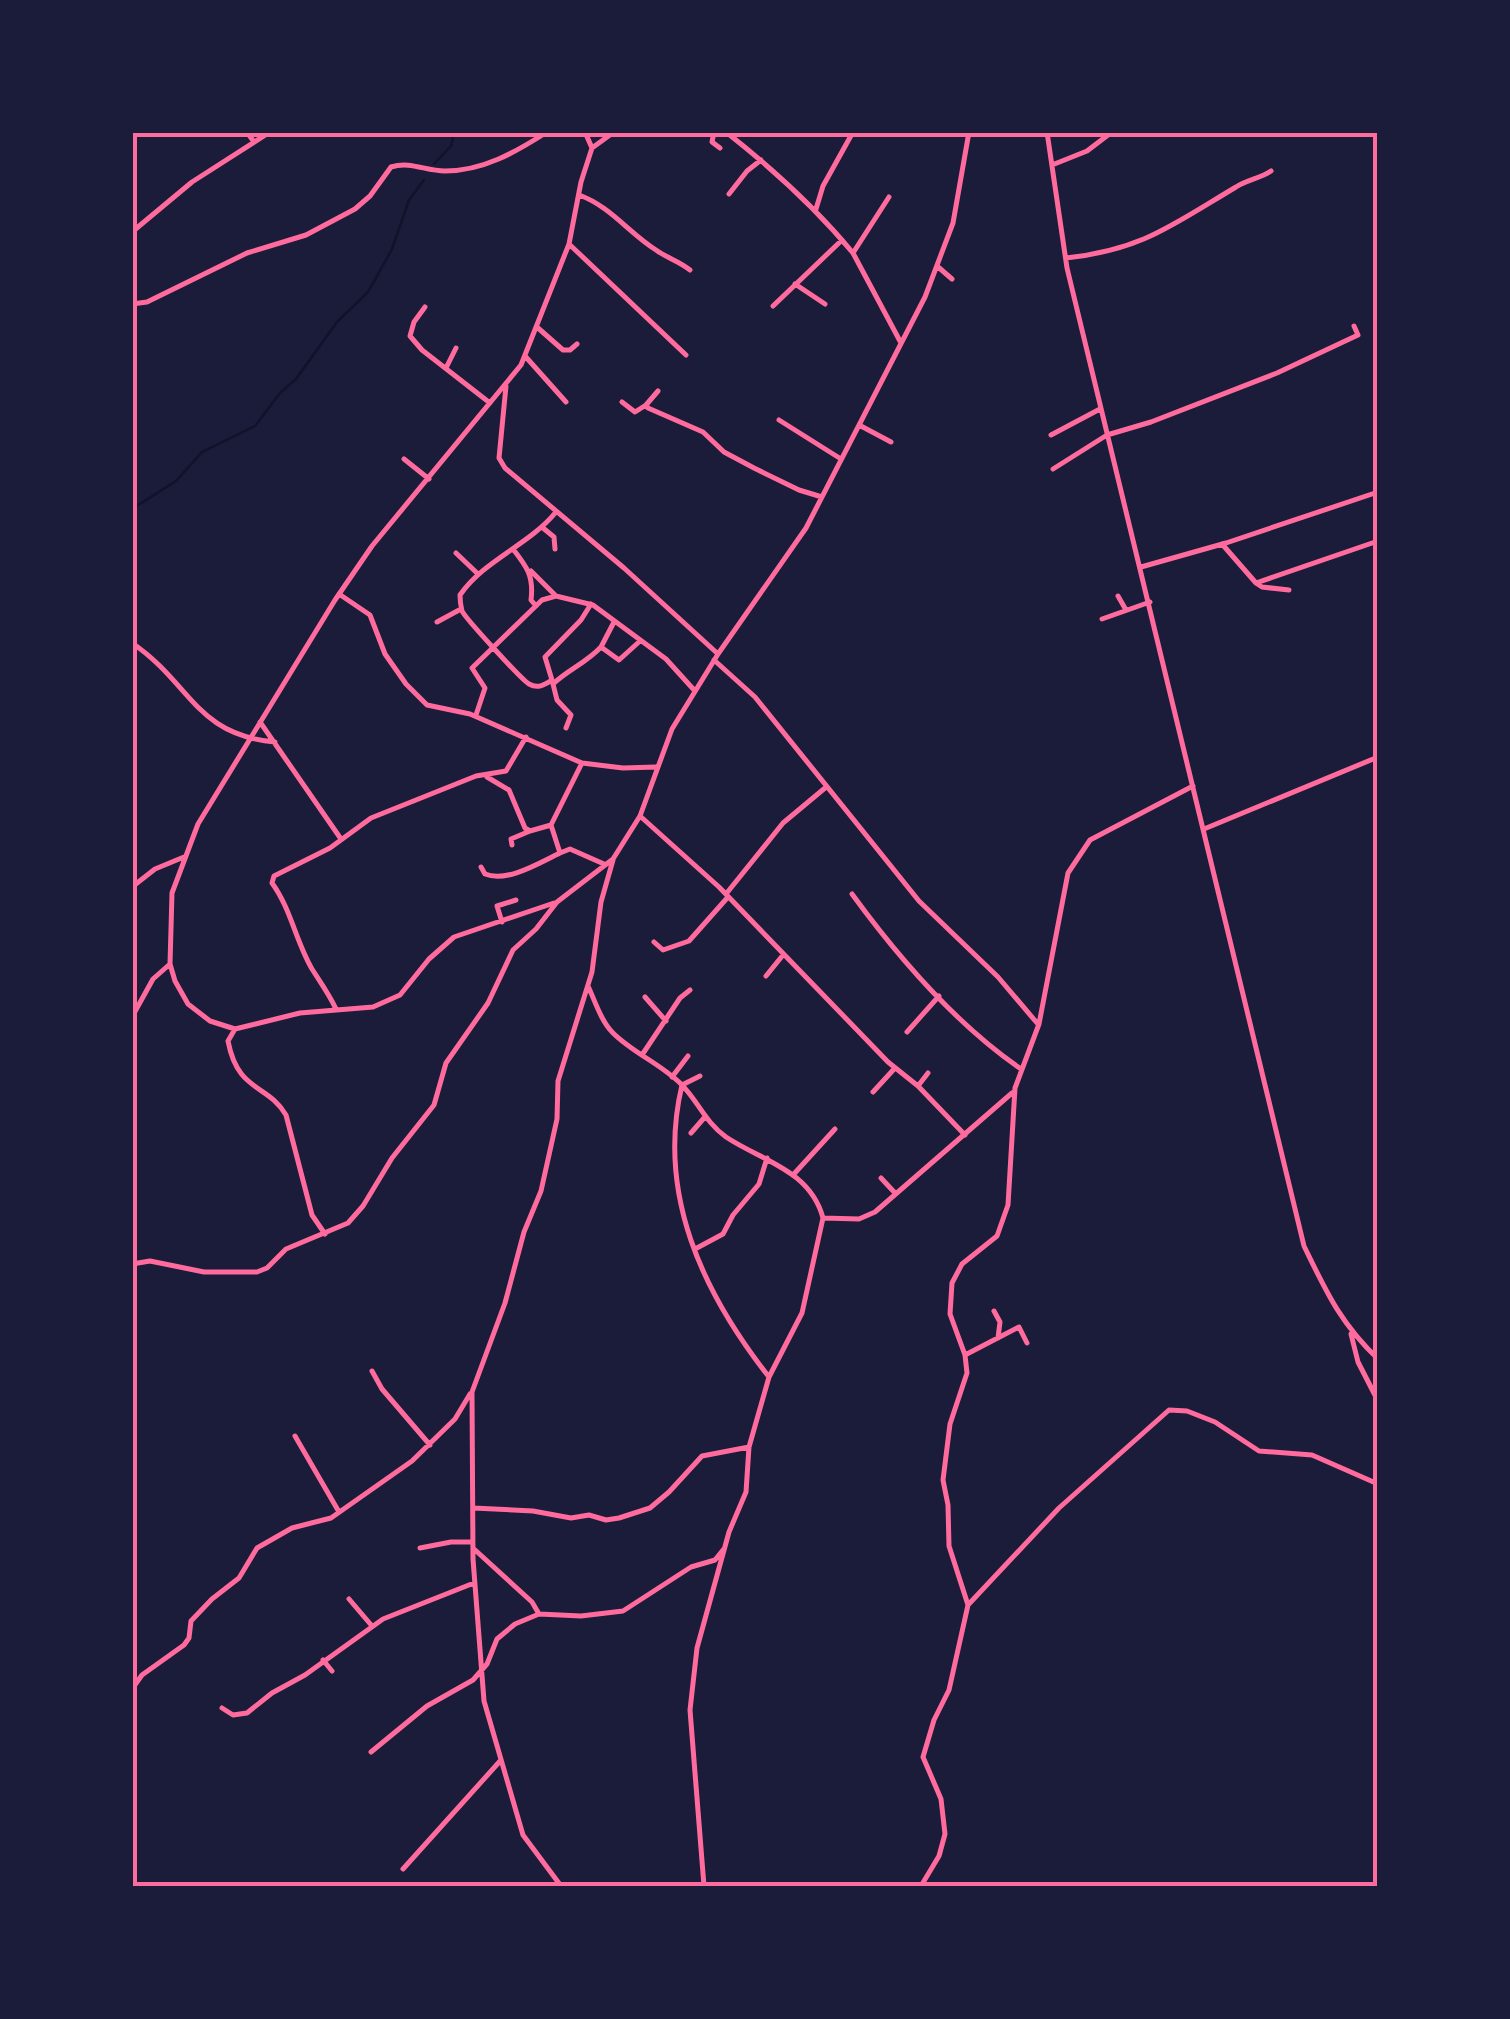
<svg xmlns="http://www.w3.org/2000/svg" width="1510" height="2019" font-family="'IBM Plex Sans',sans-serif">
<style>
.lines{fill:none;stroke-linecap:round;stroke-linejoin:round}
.stream{stroke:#12122b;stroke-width:2.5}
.minor{stroke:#ff6b9d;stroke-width:5}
.neatline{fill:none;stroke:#ff6b9d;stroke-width:4}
</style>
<rect width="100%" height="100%" fill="#1b1b3a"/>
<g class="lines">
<path class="stream" d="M434,164L451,146L454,132
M132,509L176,481L202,452L255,426L280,393L296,379L337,322L368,292L392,249L409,200L424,180"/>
<path class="minor" d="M247,132L254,142
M714,132L712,142L720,148
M726,132C773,169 815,207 853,253L901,343
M1047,132L1067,268L1304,1246C1326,1291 1340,1323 1378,1359
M592,148L614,132
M1052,165L1087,151L1112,132
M729,194L747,171L761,160
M579,195C610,206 629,233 656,250C667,258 679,261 690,270
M816,209L823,186L853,132
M132,232L192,182L270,132
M569,244L686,355
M853,253L889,197
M1066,258C1142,250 1172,225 1236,187C1247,180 1261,178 1271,171
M937,266L952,279
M795,284L825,304
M132,304L147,302L247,253L306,235L355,209L370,196L391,167C411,161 425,171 445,171C483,171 516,152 547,132
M773,306L842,240
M425,307L414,322L410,336L422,350L490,403
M538,328L563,350H570L577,344
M525,356L566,402
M446,368L456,348
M506,386L499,458L505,468L624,568L718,654
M658,391L646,405L648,408L703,432L724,452L754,468L799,490L822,497
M622,402L635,412L646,405
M779,420L841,459
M859,425L891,442
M1051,435L1100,409
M404,459L429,479
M1053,469L1107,435L1151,422L1277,373L1358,335L1354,326
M556,512C529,545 484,560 460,595C460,598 461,607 462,611C466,619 522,680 529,684C538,689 544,685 552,680L557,700L571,715L566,728
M543,528L554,537L555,549
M1222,544L1256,583L1378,541
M513,549C527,567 534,576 531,600L536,606
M456,553L478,574
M1141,567L1226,543L1378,492
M531,571L555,595
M1256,583L1262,587L1289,590
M339,594L370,615L385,654L406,684L427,705L470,714L582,763L623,768L656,767
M1118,596L1126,610
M1102,619L1150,602
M437,622L461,609
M614,622L601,647L619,660L640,641
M132,643C191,683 195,735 275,742
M714,660L755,697L919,901L998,977L1037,1023
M552,680L545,657L581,620L591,604
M553,684C569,669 586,663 601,647
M476,715L485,688L472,668L542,600L556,596L593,605L666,659L695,691
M260,722L341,839
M582,763L551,825L560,853L570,849L604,864
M487,777L509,790L525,828L530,831L551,825
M640,816L719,887L888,1062L918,1086L928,1073
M1204,829L1378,757
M512,845L511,839L530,831
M481,867L485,874C507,883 539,863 560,853
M132,887L155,869L184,857
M726,894L783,823L825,788
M852,894C898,957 957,1025 1021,1069
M554,903L454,937L429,959L400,995L373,1007L300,1013L235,1029L210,1021L188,1004L175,981L170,964L172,893L198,824L335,600L372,546L521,365L569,244L581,182L592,148L585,132
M502,922L497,906L516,900
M654,942L663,950L689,941L728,897
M766,976L783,955
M588,986C595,1001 601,1021 613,1033C633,1053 661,1064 681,1084C698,1101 705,1122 726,1137C762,1161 810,1170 823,1218L802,1313L769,1377L749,1447L746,1492L729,1532L697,1648L690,1710L704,1886
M645,997L666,1021
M336,1009C329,994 321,983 312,969C296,942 291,909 272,883L274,876L330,848L371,818L476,776L506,771L526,737
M132,1017L153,979L170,964
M235,1029L228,1041C238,1093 267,1083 286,1115L312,1215L325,1234
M907,1032L939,996
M642,1055L680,998L690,990
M700,1076L682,1085C656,1194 703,1293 769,1377
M672,1077L688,1056
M918,1086L965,1135
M873,1092L895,1068
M691,1133L704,1118
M793,1175L835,1129
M881,1178L895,1193
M823,1218L859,1219L875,1212L1012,1093
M695,1249L723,1234L733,1215L759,1184L767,1158
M132,1264L150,1261L204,1272H257L267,1268L286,1249L348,1223L363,1206L392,1158L434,1105L446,1063L488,1003L513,950L536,929L557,902L613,859L640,816L672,729L718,654L806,528L925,297L953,223L969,132
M994,1311L1000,1322L998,1338
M1351,1334L1358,1362L1378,1401
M965,1355L1019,1327L1027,1343
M372,1371L382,1389L430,1445
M295,1436L339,1512
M473,1508L533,1511L571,1518L589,1515L606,1520L619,1518L650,1508L669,1492L702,1456L749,1447
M420,1548L451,1542H472
M474,1549L532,1602L539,1614
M349,1599L372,1626
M968,1605L1059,1508L1169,1410L1187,1411L1215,1422L1259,1451L1312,1455L1378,1484
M323,1660L332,1671
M132,1689L142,1675L184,1645L189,1638L191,1621L212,1599L239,1578L257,1548L292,1528L331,1518L412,1461L455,1419L470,1394
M222,1708L233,1715L247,1713L272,1693L305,1675L383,1619L474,1583
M371,1752L427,1706L473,1680L487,1664L497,1639L515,1624L539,1614L581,1616L623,1611L691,1567L715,1560L723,1550
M403,1869L501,1760
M561,1886L523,1835L484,1701L473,1559L472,1392L505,1303L524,1232L541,1191L557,1119L558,1081L592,972L601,902L613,860
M921,1886L939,1856L945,1834L941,1799L923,1757L934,1720L949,1690L968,1605L949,1546L948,1505L943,1480L950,1424L967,1373L965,1355L950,1314L952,1283L962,1264L997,1236L1008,1205L1015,1088L1039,1024L1068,873L1090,840L1193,786"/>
</g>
<rect width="1510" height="2019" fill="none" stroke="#1b1b3a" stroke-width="270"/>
<rect x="135" y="135" width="1240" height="1749" class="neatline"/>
</svg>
